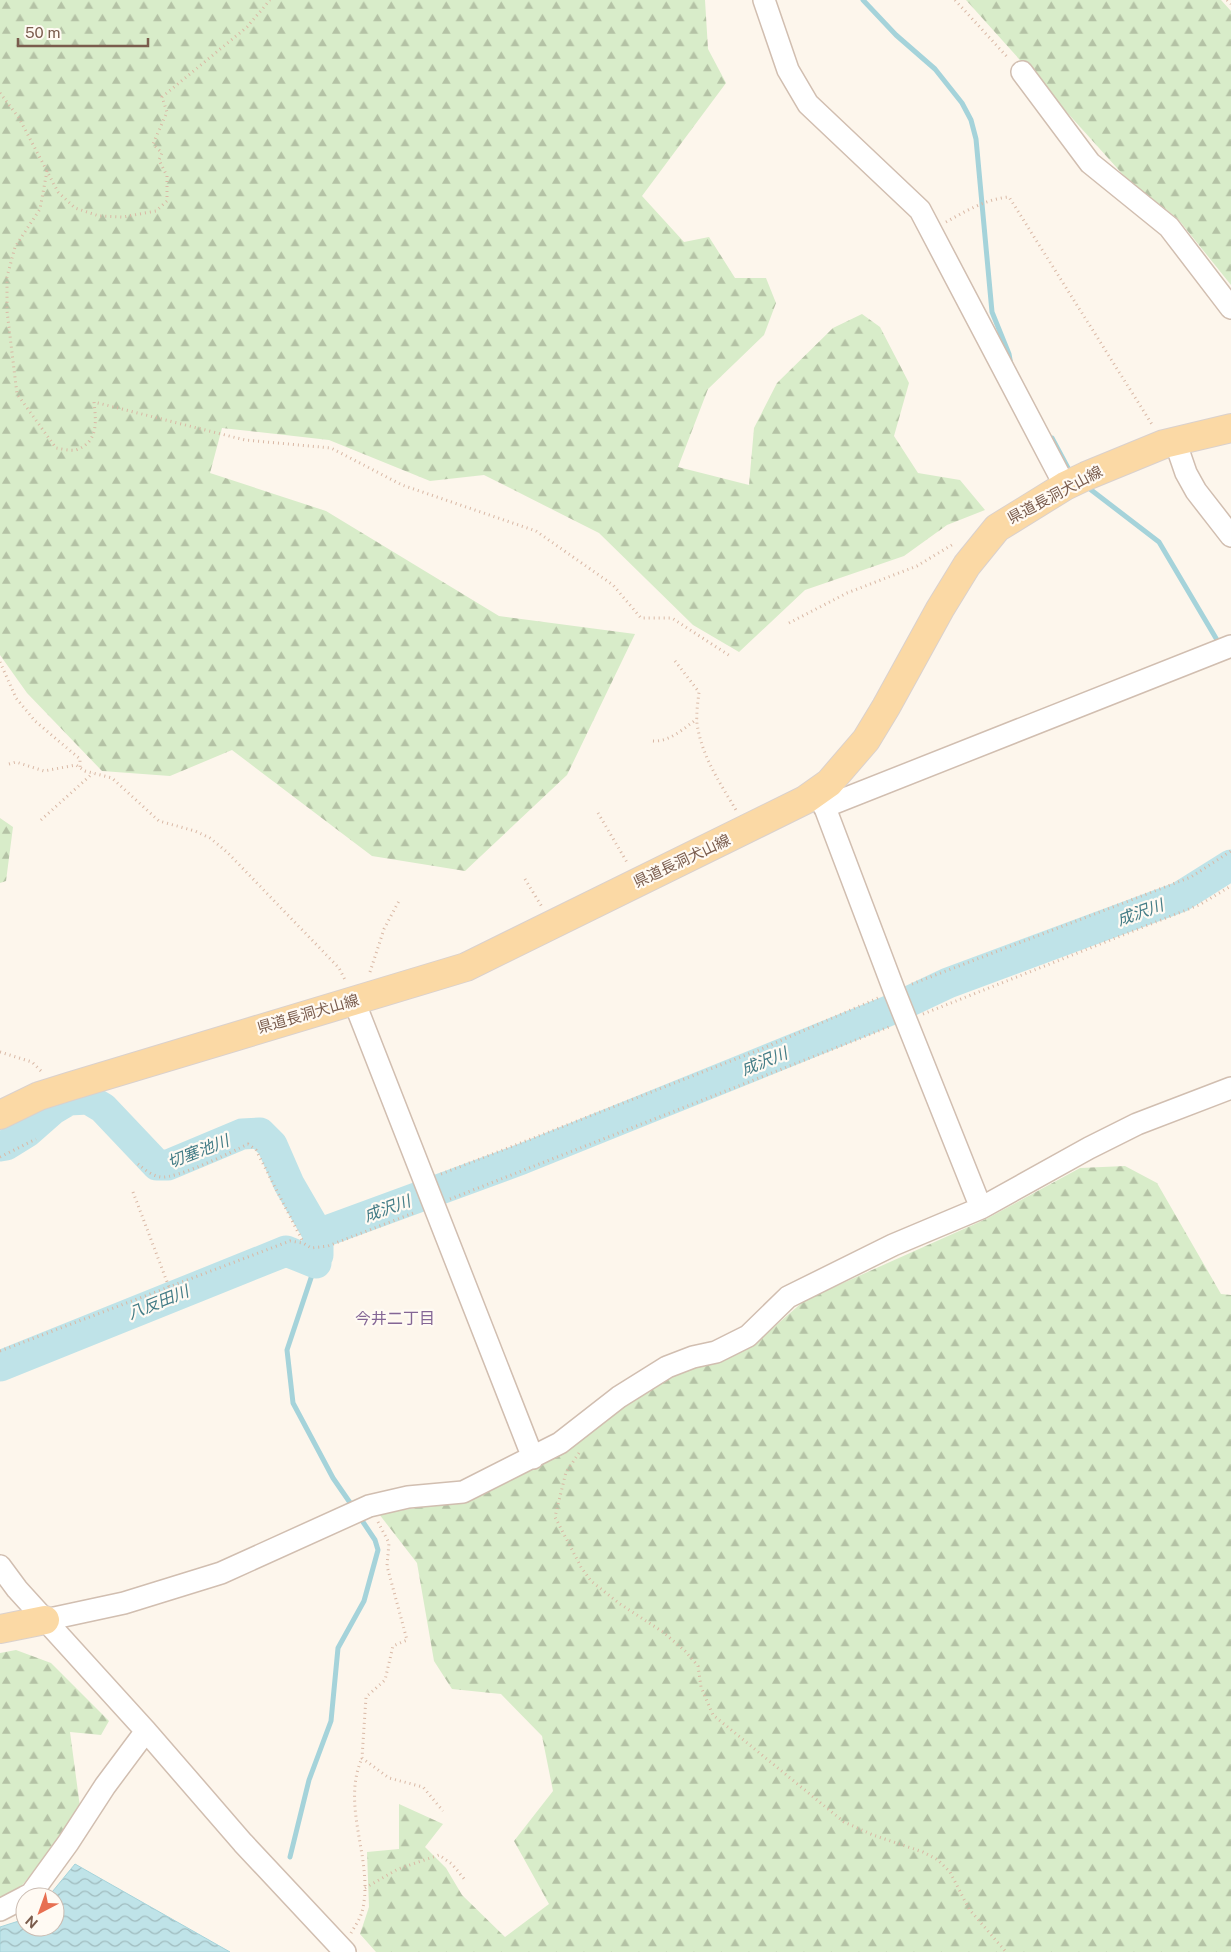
<svg xmlns="http://www.w3.org/2000/svg" width="1231" height="1952" font-family="'Public Sans','Noto Sans JP',sans-serif">
<style>
.forest{fill:url(#forest-firs)}
.water{fill:url(#water-waves);stroke:#a5d3da}
.lines{fill:none;stroke-linecap:round;stroke-linejoin:round}
.stream{stroke:#a5d3da;stroke-width:5}
.river{stroke:#bfe3e8;stroke-width:31}
.minor-casing{stroke:#d1beb0;stroke-width:24}
.major-casing{stroke:#dad1cd;stroke-width:30}
.path{stroke:#d9b8a5;stroke-width:3;stroke-dasharray:1 4;stroke-linecap:butt}
.minor{stroke:#fff;stroke-width:21}
.major{stroke:#fbd9a5;stroke-width:28}
.labels{text-anchor:middle;stroke-width:4.5;stroke-linejoin:round;paint-order:stroke}
.street-label{font-size:15px;fill:#7a5c4d;stroke:#fffaf3}
.water-label{font-size:16px;font-style:italic;fill:#437c86;stroke:#fffaf3}
.neighbourhood-label{font-size:16px;fill:#846695;stroke:#fffaf3}
</style>
<defs>
<pattern id="forest-firs" width="22" height="20" patternUnits="userSpaceOnUse" patternTransform="scale(1.25)"><rect width="22" height="20" fill="#d8ecc9"/><path d="M5 1l3.5 6h-7zM16 11l3.5 6h-7z" fill="#b4c2a5"/></pattern>
<pattern id="water-waves" width="16" height="10" patternUnits="userSpaceOnUse" patternTransform="scale(1.25)"><rect width="16" height="10" fill="#bfe3e8"/><path d="M0 5q4-4 8 0t8 0" fill="none" stroke="#a0bbbe"/></pattern>
</defs>
<rect width="100%" height="100%" fill="#fdf6ec"/>
<path class="forest" d="M0,0H705L708,49L726,83L642,196L684,242L709,237L735,278H766L776,303L764,335L708,389L678,467L749,485L754,428L777,383L833,328L862,314L880,327L909,383L894,436L918,473L960,480L985,510L947,525L904,556L805,590L739,652L693,625L599,533L484,475L430,481L329,440L222,428L210,473L326,511L499,616L635,634L567,775L465,871L372,856L232,750L170,776L102,771L27,693L0,655Z
M966,0H1221L1231,11V285L1178,219L1126,178Z
M0,818L13,827L6,881L0,883Z
M1125,1166L1157,1183L1221,1294L1231,1295V1952H376L360,1934L369,1907L367,1852L399,1849V1804L443,1824L425,1847L446,1868L462,1895L505,1937L549,1904L514,1841L553,1791L542,1736L501,1694L452,1689L434,1661L417,1563L379,1514L464,1500L563,1449L665,1379L750,1348L805,1300L986,1219L1080,1168Z
M16,1650L51,1663L109,1721L101,1735L70,1732L80,1807L57,1842L20,1888L0,1898V1653Z"/>
<path class="water" d="M75,1864L230,1952H0V1927L25,1919V1927H55V1897H48Z"/>
<g class="lines">
<path class="stream" d="M863,0L896,35L935,69L962,103L971,120L976,139L992,312L1009,354L1011,365
M1052,438L1068,468L1073,473
M1086,486L1159,542L1220,645
M316,1263L287,1350L293,1403L333,1478L353,1507
M290,1857L309,1780L331,1721L338,1648L364,1601L378,1550L375,1540L359,1516"/>
<path class="river" d="M0,1146L6,1145L27,1132L52,1110L69,1100L88,1099L103,1108L157,1165H168L242,1134L260,1133L272,1145L289,1184L318,1234V1255
M316,1263L318,1234L522,1159L893,1009L948,983L1180,897L1231,865
M0,1366L286,1251L316,1263"/>
<g class="minor-casing">
<path id="minor" d="M764,0L788,70L808,104L920,210L1065,486
M1022,72L1090,163L1169,227L1231,308
M1175,441L1186,473L1196,491L1231,536
M819,792L894,990L981,1208
M824,807L1231,646
M354,1001L533,1458
M0,1566L17,1589L146,1731L243,1843L345,1952
M45,1620L124,1603L221,1573L369,1506L408,1497L463,1492L560,1443L619,1397L667,1367L693,1357L716,1352L748,1336L788,1297L893,1245L981,1208L1089,1148L1137,1124L1231,1088
M25,1897L31,1894L68,1843L105,1786L146,1731
M0,1910L25,1897"/>
</g>
<g class="major-casing">
<path id="major" d="M0,1115L39,1096L71,1086L466,967L805,800L829,783L866,740L886,707L940,609L967,565L997,528L1065,486L1086,476L1164,444L1231,428
M0,1629L45,1620"/>
</g>
<path class="path" d="M955,0L1009,59
M1227,0L1231,4
M0,93L19,118L58,192L75,208L99,216L123,217L156,211L167,201V176L159,160L162,153L153,144L167,112L162,97L247,27L270,0
M47,171L40,209L15,247L7,277V311L17,394L56,448C62,449 71,451 76,450C99,442 96,421 94,402L245,440L331,448L402,485L536,531L613,585L641,618H672L730,656
M946,222C966,211 986,199 1009,197L1153,426
M789,623L847,593L917,566L955,543
M675,661L699,692C698,702 696,713 697,723C701,755 720,783 736,810
M0,662L16,698L35,721L80,759V768
M653,741C670,742 684,728 697,719
M9,764L16,762L44,771L76,765L85,771L112,778L159,821L195,831L210,838L227,852L339,968L346,982
M598,813L628,864
M41,820L93,773
M525,879L542,907
M370,972L384,929L400,899
M912,984L1191,877L1231,851
M923,1014L1199,905L1231,886
M0,1052L32,1062L43,1073
M0,1157L36,1139
M138,1164C144,1169 152,1176 161,1177C176,1179 232,1152 248,1144L256,1150L303,1242
M441,1174L759,1050L878,998
M133,1192L169,1287
M450,1199L889,1027
M0,1351L290,1241L303,1243L311,1248L328,1246L416,1212
M579,1453L566,1472L555,1517L581,1567L591,1581L620,1604L663,1632L685,1651L698,1666L701,1687L713,1715L844,1822L873,1835L923,1852L938,1860L950,1872L969,1909L1006,1952
M378,1522L389,1543L387,1566L407,1640L393,1646L385,1680L366,1697L362,1758L389,1778L423,1787L443,1811
M365,1888L398,1869L439,1855L452,1864L465,1880
M351,1933C355,1926 360,1919 362,1912C375,1861 340,1808 362,1758"/>
<use href="#minor" class="minor"/>
<use href="#major" class="major"/>
</g>
<g class="labels">
<g class="street-label">
<text transform="translate(1055 495) rotate(-28)" y="5">県道長洞犬山線</text>
<text transform="translate(682 861) rotate(-25)" y="5">県道長洞犬山線</text>
<text transform="translate(308 1014) rotate(-16)" y="5">県道長洞犬山線</text>
</g>
<g class="water-label">
<text transform="translate(1140 912) rotate(-20)" y="6">成沢川</text>
<text transform="translate(764 1061) rotate(-22)" y="6">成沢川</text>
<text transform="translate(198 1151) rotate(-21)" y="6">切塞池川</text>
<text transform="translate(387 1208) rotate(-20)" y="6">成沢川</text>
<text transform="translate(158 1302) rotate(-22)" y="6">八反田川</text>
</g>
<g class="neighbourhood-label">
<text x="395" y="1324">今井二丁目</text>
</g>
</g>
<g transform="translate(40 1912) rotate(221)"><circle r="24" fill="#fffaf3" stroke="#cabbb1"/>
<path d="M0-4L9 19L0 12L-9 19Z" fill="#e76f51"/>
<text y="-8" font-size="14" font-weight="bold" text-anchor="middle" fill="#7a5c4d">N</text>
</g>
<path d="M18 38v8h130v-8" fill="none" stroke="#7a5c4d" stroke-width="2.5"/>
<text x="25" y="38" font-size="15" fill="#7a5c4d" stroke="#fffaf3" stroke-width="4" paint-order="stroke">50 m</text>
</svg>
